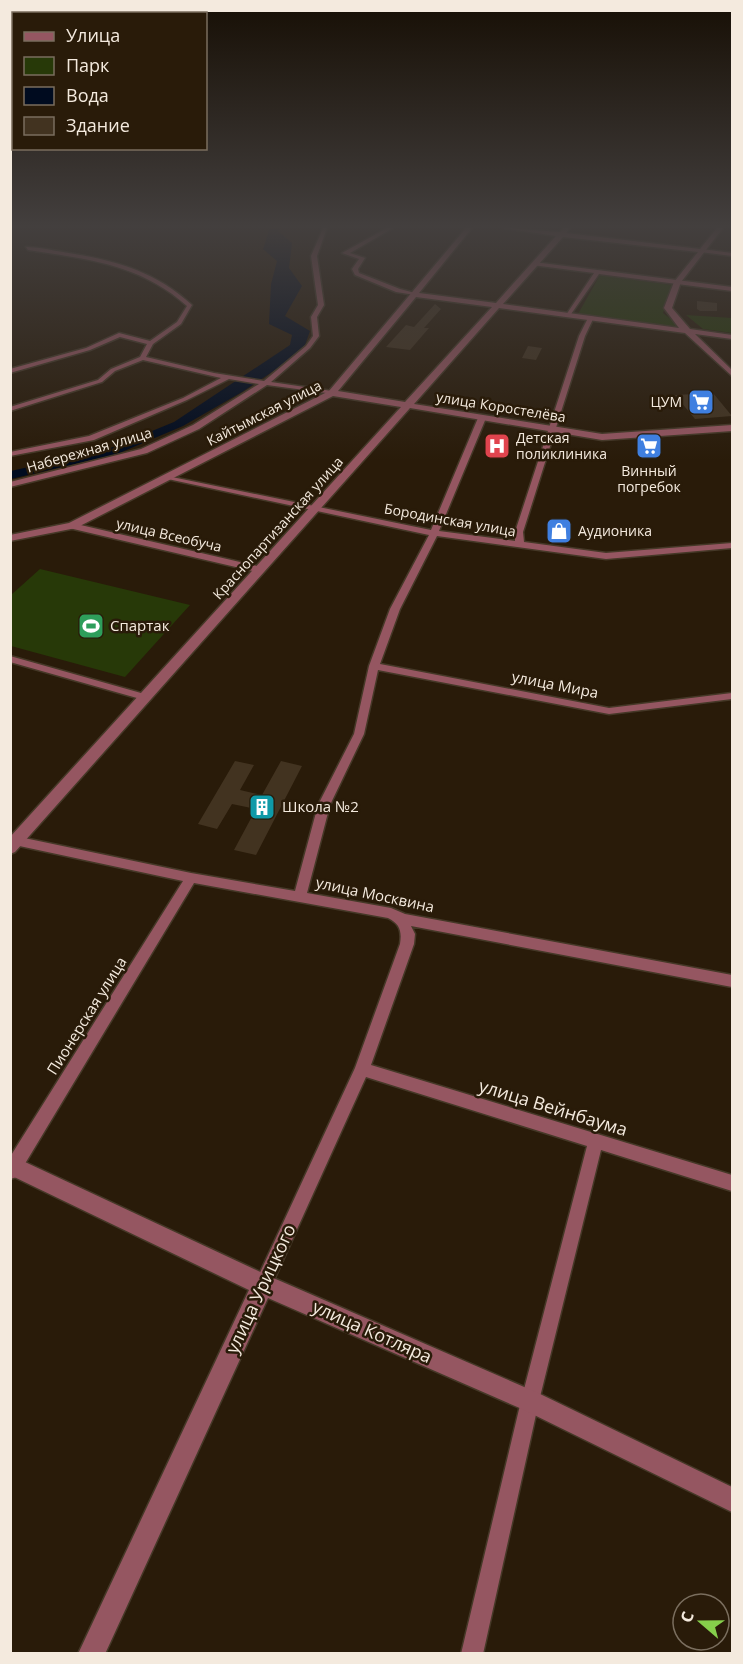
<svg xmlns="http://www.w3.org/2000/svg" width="743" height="1664" font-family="'Open Sans',sans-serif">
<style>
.green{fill:#273908}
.water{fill:#000b1f}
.building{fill:#423320}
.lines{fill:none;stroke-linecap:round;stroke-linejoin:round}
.minor-casing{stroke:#453827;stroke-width:3}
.tertiary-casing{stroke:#453827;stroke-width:3}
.minor{fill:#955661;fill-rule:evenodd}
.tertiary{fill:#955661;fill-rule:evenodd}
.labels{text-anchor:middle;stroke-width:5;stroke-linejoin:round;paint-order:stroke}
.far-poi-label{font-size:14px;fill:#f4eade;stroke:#291b09;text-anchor:start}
.far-street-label{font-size:14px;fill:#f4eade;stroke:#291b09}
.poi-label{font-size:15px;fill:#f4eade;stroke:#291b09;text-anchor:start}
.street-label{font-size:15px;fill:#f4eade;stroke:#291b09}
.near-street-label{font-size:18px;fill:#f4eade;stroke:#291b09}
</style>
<rect width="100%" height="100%" fill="#291b09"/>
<path class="green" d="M600,275L672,285L663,313L681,327L578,314Z
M686,315L732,318V333L703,329Z
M40,569L190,605L125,677L11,646V595Z"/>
<path class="water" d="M270,228H281L278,231L292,243L289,268L302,286L285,316L310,331L305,345L281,366L242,392L183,426L117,454L11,479V471L108,449L174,422L290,345L292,335L269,324L271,284L277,261L263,249Z"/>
<path class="building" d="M697,301L717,303V311H700L697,309Z
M435,304L441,309L424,328H429L410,350L386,347L406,325L414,327Z
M528,346L542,348L536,360L522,358Z
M713,393L732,416L695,419L675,395Z
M235,761L254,765L240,790L262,795L281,761L302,766L256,855L234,850L256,809L232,804L217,829L198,824Z"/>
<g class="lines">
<g class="minor-casing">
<path id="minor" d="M323,228H327L317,256L324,305L317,317L319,336L310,348L271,382L332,391L334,392V394L267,385L199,429L147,453L10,487V482L141,449L193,425L259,384L229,379L187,400L94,440L10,456V452L89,436L183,398L221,378L143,360L115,371L102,382L10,411V407L98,380L111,369L140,357L147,344L120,337L90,350L10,373V369L86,348L119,333L150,341L177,322L187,306C140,264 87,259 28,250L26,247C38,247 51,250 63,252C113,260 154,270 192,305L181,324L153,344L146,357L214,373L264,381L306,346L313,336L311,317L318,305L311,256Z
M387,228H393L350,253L365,258L358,269L359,273L400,289L415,293V295L396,292L355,275L352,269L359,259L342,253Z
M702,249L732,253V256L700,252Z
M534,262L732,287V291L599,274L569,317L566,315L594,273L532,265Z
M589,316L594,317L585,336L523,532L524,542L606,553L732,543V548L606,559L437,536L400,609L380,664L609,708L732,693V699L609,714L378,670L364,734L330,805L307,893L391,908L405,914L732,975V987L411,926L415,934L414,944L371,1065L732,1175V1191L601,1150L539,1401L483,1654H461L521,1401L587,1146L366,1077L269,1291L263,1294L257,1291L254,1285L257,1279L355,1068L400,944C402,931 400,924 388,918L194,883L17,1177L10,1179V1157L183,881L10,844V835L191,873L295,891L318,805L354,734L369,666L390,609L429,535L163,478L167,476L431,530L478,418L482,416L486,418L439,531L515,541V532L579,336Z
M72,523L261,567L265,570L261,573L69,528V524Z
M10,656L148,695L149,697L144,700L10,662Z"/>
</g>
<g class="tertiary-casing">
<path id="tertiary" d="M466,228H472L419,293L496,303L556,236L503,228L560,232L564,228H570L566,233L700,249L717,228H723L681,282L672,308L690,329L732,335V339L695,334L732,370V376L685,333L499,308L414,404L602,434L732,425V431L602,440L410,408L15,852L10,854V837L401,407L333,396L76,528L10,541V535L69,523L329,391ZM563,237L698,252L674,282L664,308L679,328L503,304ZM416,297L492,307L405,402L338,391Z
M10,1155L271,1277L538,1393L732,1487V1512L522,1409L268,1298L105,1654H78L249,1290L10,1175Z"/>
</g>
<use href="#minor" class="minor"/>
<use href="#tertiary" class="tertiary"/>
</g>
<linearGradient id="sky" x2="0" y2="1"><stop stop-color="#170f05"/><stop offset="0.49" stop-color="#433f3e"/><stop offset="1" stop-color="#433f3e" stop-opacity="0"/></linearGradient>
<rect width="743" height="461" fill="url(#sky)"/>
<defs>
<g id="supermarket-square" transform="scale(1.35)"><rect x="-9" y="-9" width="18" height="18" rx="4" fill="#3f7fe0" stroke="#291b09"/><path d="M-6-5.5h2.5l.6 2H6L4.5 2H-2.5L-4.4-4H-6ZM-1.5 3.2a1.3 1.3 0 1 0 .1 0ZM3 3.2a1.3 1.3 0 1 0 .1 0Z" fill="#fff"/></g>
<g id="hospital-square" transform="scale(1.35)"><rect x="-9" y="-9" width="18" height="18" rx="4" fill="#e0444e" stroke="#291b09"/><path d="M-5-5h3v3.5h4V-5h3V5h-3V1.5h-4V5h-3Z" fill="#fff"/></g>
<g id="shop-square" transform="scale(1.35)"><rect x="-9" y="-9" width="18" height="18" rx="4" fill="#3f7fe0" stroke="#291b09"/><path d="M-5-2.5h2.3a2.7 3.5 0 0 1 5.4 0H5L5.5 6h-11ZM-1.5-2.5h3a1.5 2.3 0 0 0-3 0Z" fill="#fff"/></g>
<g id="stadium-square" transform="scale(1.35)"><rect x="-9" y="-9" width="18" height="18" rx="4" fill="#2e9e5b" stroke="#291b09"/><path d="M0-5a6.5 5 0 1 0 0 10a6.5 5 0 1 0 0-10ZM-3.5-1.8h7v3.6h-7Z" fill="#fff"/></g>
<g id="building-square" transform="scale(1.35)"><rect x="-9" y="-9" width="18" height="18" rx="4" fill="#0f9aa8" stroke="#291b09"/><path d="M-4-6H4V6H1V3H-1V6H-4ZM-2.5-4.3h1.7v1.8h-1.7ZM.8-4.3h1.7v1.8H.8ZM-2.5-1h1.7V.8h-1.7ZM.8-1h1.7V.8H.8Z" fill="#fff"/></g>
</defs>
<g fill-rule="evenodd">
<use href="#supermarket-square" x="701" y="402"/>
<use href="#hospital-square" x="497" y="446"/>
<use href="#supermarket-square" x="649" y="446"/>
<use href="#shop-square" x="559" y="531"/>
<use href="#stadium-square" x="91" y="626"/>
<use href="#building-square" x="262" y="807"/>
</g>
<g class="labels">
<g class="far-poi-label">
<text x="682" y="407" text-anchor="end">ЦУМ</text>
<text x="516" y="443">Детская<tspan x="516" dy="16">поликлиника</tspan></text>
<text x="649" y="476" text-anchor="middle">Винный<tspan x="649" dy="16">погребок</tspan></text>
<text x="578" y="536">Аудионика</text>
</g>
<g class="far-street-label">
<text transform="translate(501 407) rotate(9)" y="5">улица Коростелёва</text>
<text transform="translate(264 413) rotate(-27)" y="5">Кайтымская улица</text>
<text transform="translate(89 450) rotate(-16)" y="5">Набережная улица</text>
<text transform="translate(450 520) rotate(10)" y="5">Бородинская улица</text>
<text transform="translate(278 528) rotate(-48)" y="5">Краснопартизанская улица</text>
<text transform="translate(169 535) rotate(13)" y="5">улица Всеобуча</text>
</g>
<g class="poi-label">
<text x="110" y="631">Спартак</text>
<text x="282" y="812">Школа №2</text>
</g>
<g class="street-label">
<text transform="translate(555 685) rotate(11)" y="5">улица Мира</text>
<text transform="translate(375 895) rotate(12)" y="5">улица Москвина</text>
<text transform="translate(87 1016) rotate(-58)" y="5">Пионерская улица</text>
</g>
<g class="near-street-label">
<text transform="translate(553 1108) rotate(17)" y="6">улица Вейнбаума</text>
<text transform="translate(261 1289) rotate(-65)" y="6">улица Урицкого</text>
<text transform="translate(372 1332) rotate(24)" y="6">улица Котляра</text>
</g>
</g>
<rect width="743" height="1664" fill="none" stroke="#f4eade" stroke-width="24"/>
<rect x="12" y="12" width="195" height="138" fill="#291b09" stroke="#7a6e5e" stroke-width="1.5"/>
<rect x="24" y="32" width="30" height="9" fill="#955661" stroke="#7a6e5e" stroke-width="1.5"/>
<text x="66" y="42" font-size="18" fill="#f4eade">Улица</text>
<rect x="24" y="57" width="30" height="18" fill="#273908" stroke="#7a6e5e" stroke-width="1.5"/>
<text x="66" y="72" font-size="18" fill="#f4eade">Парк</text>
<rect x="24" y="87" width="30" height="18" fill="#000b1f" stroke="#7a6e5e" stroke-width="1.5"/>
<text x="66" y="102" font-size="18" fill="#f4eade">Вода</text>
<rect x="24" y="117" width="30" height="18" fill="#423320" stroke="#7a6e5e" stroke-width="1.5"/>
<text x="66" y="132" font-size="18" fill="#f4eade">Здание</text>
<g transform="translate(701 1622) rotate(290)"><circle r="28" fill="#291b09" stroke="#7a6e5e" stroke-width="1.5"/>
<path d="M0-4.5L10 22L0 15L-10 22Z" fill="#86cf4b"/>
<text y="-9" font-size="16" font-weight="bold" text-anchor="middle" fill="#f4eade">С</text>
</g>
</svg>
